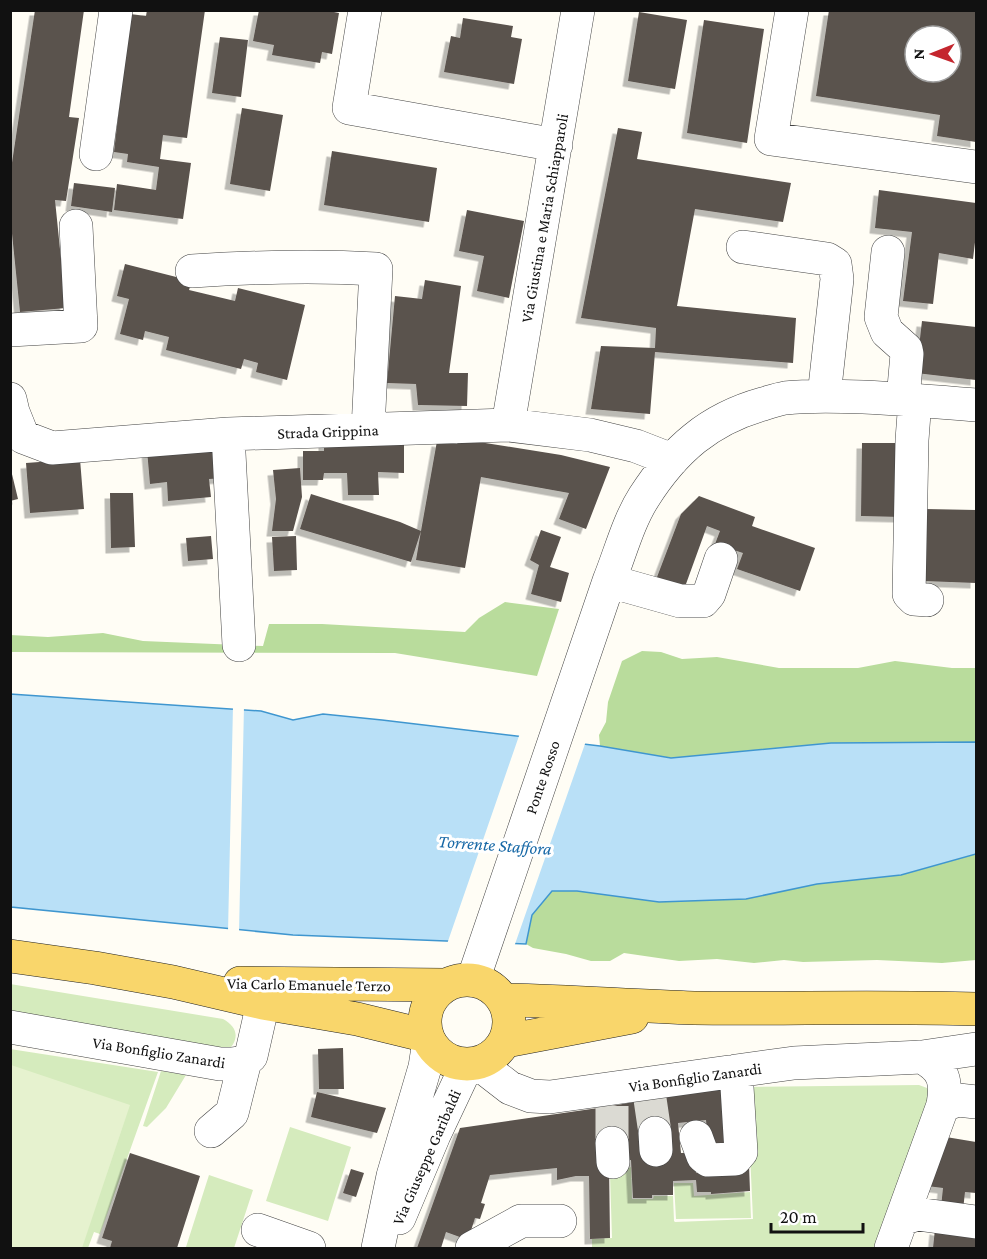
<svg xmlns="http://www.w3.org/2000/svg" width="987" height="1259" font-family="'Crimson Pro',serif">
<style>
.green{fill:#d5ebbd}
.forest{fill:#b9dc9c}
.pitch{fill:#e6f2cf}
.water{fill:#b9e0f7;stroke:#3f96cf;stroke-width:1.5}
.pier{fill:#fffdf5}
.building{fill:#5a524d;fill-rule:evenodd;filter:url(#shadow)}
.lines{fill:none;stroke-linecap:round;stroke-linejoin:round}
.minor-tunnel{stroke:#dbdad3;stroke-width:33;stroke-dasharray:33 16;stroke-linecap:butt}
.minor-casing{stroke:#444;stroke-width:34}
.major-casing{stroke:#222;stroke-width:34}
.minor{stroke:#fff;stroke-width:33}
.major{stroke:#f9d66b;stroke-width:33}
.labels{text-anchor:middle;stroke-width:6;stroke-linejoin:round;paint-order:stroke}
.street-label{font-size:16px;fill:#111;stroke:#fff}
.water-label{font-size:18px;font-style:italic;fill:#1768a6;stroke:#fff}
</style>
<defs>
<filter id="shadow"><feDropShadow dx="-5.5" dy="5.5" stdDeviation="0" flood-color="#0004"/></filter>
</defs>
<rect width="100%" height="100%" fill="#fffdf5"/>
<path class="green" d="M10,984L223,1019C240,1028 239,1042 225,1053L11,1021Z
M10,1049L158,1072L100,1234L94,1232L88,1248H11Z
M161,1071L186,1075L166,1108L147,1127L143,1126Z
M919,1085L927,1088L930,1094L880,1248H592V1239L612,1238L610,1174L631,1167L632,1199H653L654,1196H673L674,1221L675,1222L753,1219L747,1087Z
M290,1127L351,1147L328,1221L266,1201Z
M209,1175L253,1190L234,1248H192L186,1247Z
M674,1183H693L694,1196L750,1192L751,1218L676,1219Z"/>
<path class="forest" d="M505,602L559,609L537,676L395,653L11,652L10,635L48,637L103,633L143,641L263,646L269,624H322L465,632L479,618Z
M642,651L661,652L682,659L717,657L779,668H858L895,661L952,668H976V742L831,743L671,758L600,746L599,735L606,722L608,702L622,661Z
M976,854V960L942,963L877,960L803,962L784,960L754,963L717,959L679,961L624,953L610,961H591L566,954L533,948L526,944L532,915L552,891H577L746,899L817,884L901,875Z"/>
<path class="pitch" d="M11,1065L130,1105L82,1248H11Z"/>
<path class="water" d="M10,694L261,711L293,720L323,714L382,720L600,746L671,758L831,743L976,742V854L901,875L817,884L746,899L659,902L577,891H552L532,915L526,944L293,935L11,907Z"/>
<path class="pier" d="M233,706H244L239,933L228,932Z
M520,733L586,741L514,947L447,944Z"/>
<path class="building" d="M35,10H84L69,117L79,118L66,201L55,200L66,308L20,312L10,214V176Z
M147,10H205L187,138L163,135L160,159L191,163L183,219L114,210L117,184L156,190L159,167L127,162L128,154L114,152L130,14L146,16Z
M259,10H324L339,13L332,54L322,52L320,63L272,55L274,45L253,41Z
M829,10H976V142L937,136L940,115L816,96ZM915,36H951V72H915Z
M639,12L687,20L675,89L628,81Z
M463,18L513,26L511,37L522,39L514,84L444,72L451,36L460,38Z
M704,20L764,29L747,143L687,133Z
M220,37L248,40L241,97L212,93Z
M242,108L283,115L270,191L230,184Z
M618,128L642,132L637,159L791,183L783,222L695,209L677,306L796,318L793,363L655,352L650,414L591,409L601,346L655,348L656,328L581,318Z
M332,151L437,168L429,222L324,205Z
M74,183L115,188L112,212L71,206Z
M879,190L976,203V234L973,259L939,253L933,304L903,301L912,232L875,228Z
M467,210L524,221L509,298L477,291L484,256L459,251Z
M125,264L192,281L189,290L235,301L238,288L305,305L287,380L256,372L258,363L244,359L241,369L166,350L169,337L145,331L143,340L120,334L129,299L117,296Z
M425,280L461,286L449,373H468L467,406L418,405L416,384L387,383L395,296L422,299Z
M922,321L976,327V380L916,373Z
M324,437H404V473L378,472L379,495H348L347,473H324L323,480H303V451H324Z
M460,439L561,455L610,467L586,529L559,519L569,493L481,477L465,568L416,560L421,531L411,562L300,529L311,494L400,522L421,531L437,441L457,444Z
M223,443L226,478L209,479L211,497L168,501L167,482L150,484L147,450Z
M862,443H903L902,517L861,516Z
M80,459L84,509L30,513L26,463Z
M300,468L302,497L293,531H272L276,499L273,470Z
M11,470L18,499L10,501V471Z
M110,493H133L135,547L111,548Z
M699,496L755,517L752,526L815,548L800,591L737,569L743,553L715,544L720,531L707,526L682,595L654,585L681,514Z
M925,509L976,510V583L924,581Z
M541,530L561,537L550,567L569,573L561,602L531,594L539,565L530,560Z
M211,536L213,559L188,561L186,538Z
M296,536L297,570L274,571L272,537Z
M343,1048L344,1089H319L318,1049Z
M729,1084L732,1151H709L706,1120L678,1123L681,1153H695L696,1173H711L749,1165L750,1191L711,1194V1192H697L696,1180L673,1181V1195H652V1198H633L631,1160L609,1163L610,1238L590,1239L589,1176H576L557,1180V1168L490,1175L481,1203L485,1204L480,1219L475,1218L468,1240L446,1232L441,1248H417L460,1128L612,1106Z
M317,1092L386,1108L377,1133L311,1117Z
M946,1137L976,1142V1193L965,1192L963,1210L941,1207L943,1188L927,1186Z
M130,1153L200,1176L177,1248H110L112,1241L102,1238Z
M351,1169L364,1173L356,1197L343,1193Z
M935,1229L961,1236L976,1238V1248H933Z"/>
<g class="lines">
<path class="minor-tunnel" d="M650,1099L655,1133
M612,1106V1143"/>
<g class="minor-casing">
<path id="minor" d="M365,10L349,108L556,145
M792,10L771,139L976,167
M96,154L116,10
M743,247L827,259L835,264L837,279L824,396
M888,252L881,317L887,332L906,349L907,354L903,399
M192,271C254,267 315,265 376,269L368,429
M10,330L81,326L76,226
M10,399L13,412L23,437L52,448L228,434L508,425L590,435L636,446L672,460
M915,400L912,440L909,594L914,599L927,600
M508,425L578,10
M228,434L239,645
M609,581L680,601H703L709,594L721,559
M473,980L609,581C620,554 628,522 644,497C674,450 709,419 763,404C770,402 778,399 785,398C811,395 837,396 863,397C901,399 939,402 976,405
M10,1027L220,1064C232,1064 242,1065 251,1056L263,1003
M922,1057L976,1049
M479,1064L510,1088L531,1096L550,1097L794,1063L922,1057C944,1069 947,1081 943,1105L891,1248
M943,1105L958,1100L976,1102
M211,1131L232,1113L245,1061
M655,1133L656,1150
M696,1137L703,1156L708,1160L735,1159L741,1152L736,1071
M612,1143L613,1162
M399,1218L434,1135L467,1065
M902,1219L917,1214L976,1222
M258,1230L309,1248
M378,1248L393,1176L425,1067L429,1041
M472,1248L521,1221H560"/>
</g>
<g class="major-casing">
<path id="major" d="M10,956L95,968L173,982L263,1003L357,1019L427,1036
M425 1022a42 42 0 1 1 84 0a42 42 0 1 1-84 0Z
M240,983L446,985
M503,1000C567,1001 630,1006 694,1008C788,1009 882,1006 976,1009
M506,1041L632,1017"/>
</g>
<use href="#minor" class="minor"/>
<use href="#major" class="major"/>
</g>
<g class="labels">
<g class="street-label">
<text transform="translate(544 218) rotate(-80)" y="6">Via Giustina e Maria Schiapparoli</text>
<text transform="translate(328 431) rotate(-2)" y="6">Strada Grippina</text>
<text transform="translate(542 777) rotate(-71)" y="6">Ponte Rosso</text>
<text transform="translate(309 984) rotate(1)" y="6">Via Carlo Emanuele Terzo</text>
<text transform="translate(159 1052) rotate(9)" y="6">Via Bonfiglio Zanardi</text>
<text transform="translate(695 1077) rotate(-8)" y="6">Via Bonfiglio Zanardi</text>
<text transform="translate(426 1157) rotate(-66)" y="6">Via Giuseppe Garibaldi</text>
</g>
<g class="water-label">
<text transform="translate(495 845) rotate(4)" y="6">Torrente Staffora</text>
</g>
</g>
<rect width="987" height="1259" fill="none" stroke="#111111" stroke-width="24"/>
<g transform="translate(933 54) rotate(269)"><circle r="28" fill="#ffffff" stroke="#a0a0a0" stroke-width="1.5"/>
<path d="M0-4.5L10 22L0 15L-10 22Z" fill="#c4262e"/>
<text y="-9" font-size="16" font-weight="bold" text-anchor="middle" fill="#111111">N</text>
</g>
<path d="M771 1223v9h92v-9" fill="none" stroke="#111111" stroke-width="3"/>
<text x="780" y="1223" font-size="18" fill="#111111" stroke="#ffffff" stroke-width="4.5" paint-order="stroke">20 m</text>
</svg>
